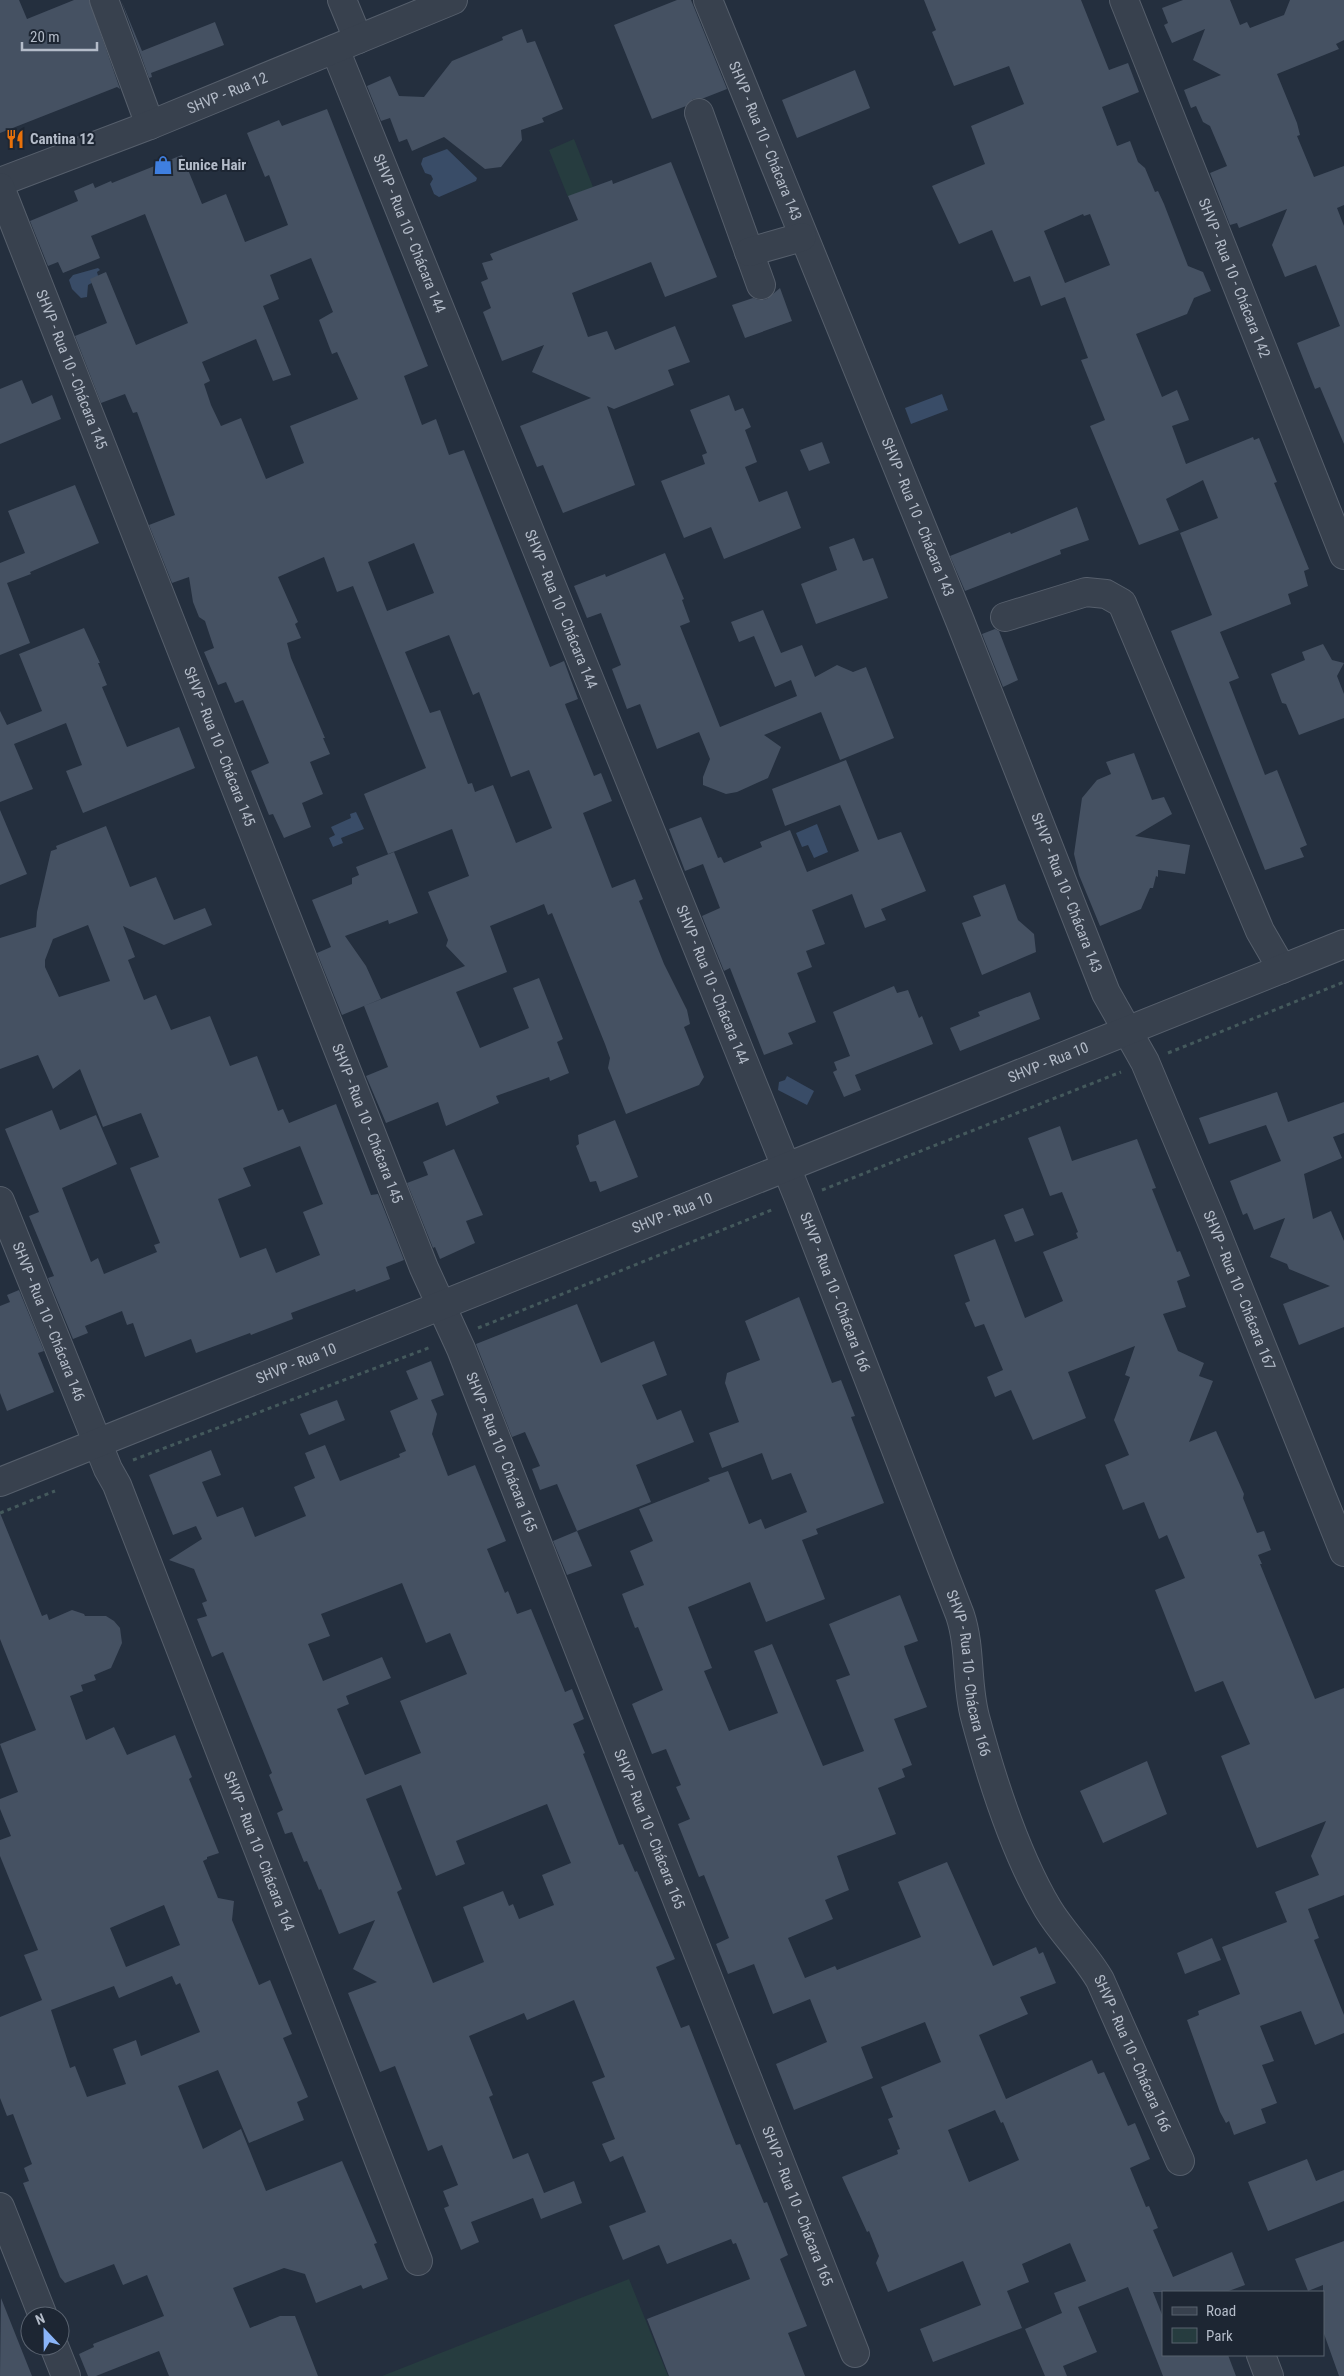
<svg xmlns="http://www.w3.org/2000/svg" width="1344" height="2376" font-family="'Roboto Condensed',sans-serif">
<style>
.green{fill:#263c3f}
.water{fill:#394c67}
.building{fill:#455162;fill-rule:evenodd}
.lines{fill:none;stroke-linecap:round;stroke-linejoin:round}
.minor-casing{stroke:#565f6c;stroke-width:30}
.path{stroke:#44595c;stroke-width:3;stroke-dasharray:4 4;stroke-linecap:butt}
.minor{stroke:#38414e;stroke-width:28}
.labels{text-anchor:middle;stroke-width:4;stroke-linejoin:round;paint-order:stroke}
.street-label{font-size:15px;fill:#b4bcc9;stroke:#1d2633}
.poi-label{font-size:15px;font-weight:bold;fill:#b4bcc9;stroke:#1d2633;text-anchor:start}
</style>
<rect width="100%" height="100%" fill="#242f3e"/>
<path class="green" d="M574,139L593,187L568,197L549,150Z
M629,2279L668,2376H382Z"/>
<path class="water" d="M447,149L477,178L476,181L439,197L434,194L430,184L433,179L431,175L425,173L421,164L423,158Z
M98,268L100,270L97,272L99,279L88,285L87,297L81,298L72,289L69,280L73,275Z
M942,394L948,410L911,424L905,408Z
M356,812L364,829L341,838L343,843L333,847L329,838L335,835L331,827L351,818L350,814Z
M817,824L828,852L814,858L808,845L802,847L796,833Z
M787,1076L814,1091L807,1105L778,1090L779,1082L785,1080Z"/>
<path class="building" d="M0,0H19L27,19L74,0H89L120,89L117,87L0,133Z
M121,0L142,51L215,22L224,45L151,73L152,77L149,78Z
M677,0H691L727,89L704,98L693,99L686,106L652,119L614,25Z
M924,0H1081L1109,70L1128,63L1139,92L1102,107L1117,146L1130,141L1138,162L1145,168L1155,192L1158,191L1164,204L1188,266L1203,272L1211,291L1194,298L1187,314L1136,334L1162,397L1177,390L1188,417L1189,420L1172,426L1186,464L1253,437L1254,440L1259,438L1277,482L1274,483L1309,569L1304,571L1308,586L1288,594L1291,604L1220,632L1239,678L1229,682L1265,775L1277,770L1307,845L1300,848L1304,857L1265,870L1171,631L1212,615L1180,533L1218,518L1203,480L1166,499L1179,530L1139,545L1090,426L1105,420L1081,360L1088,358L1065,297L1041,306L1030,276L1014,282L992,230L959,244L940,203L932,186L985,164L971,126L1024,104L1009,66L954,86L932,32L936,30ZM1083,214L1084,216L1090,214L1110,265L1065,283L1044,231Z
M1183,0H1230L1240,25L1247,22L1250,28L1284,15L1290,0H1344V40L1336,44L1339,49L1277,74L1297,123L1300,135L1297,136L1314,177L1344,166V205L1337,208L1344,226V444L1320,387L1315,389L1297,343L1340,326L1316,265L1285,277L1272,245L1287,209L1239,228L1237,223L1230,225L1210,173L1227,166L1210,126L1203,122L1196,106L1191,108L1184,90L1221,75L1193,60L1205,29L1172,43L1164,25L1168,23L1162,8Z
M522,29L527,43L535,41L563,109L542,118L544,122L521,130L522,140L501,167L485,169L444,137L412,151L407,139L399,142L390,118L381,121L367,86L390,76L399,96L424,97L452,61L503,40L502,37Z
M855,70L870,108L797,138L782,100Z
M327,109L428,366L404,376L422,425L436,419L449,455L464,450L550,667L564,661L578,699L565,704L566,707L594,776L601,773L612,801L583,813L612,888L635,879L643,899L639,901L664,964L687,1010L690,1024L684,1027L704,1077L699,1085L626,1114L608,1068L610,1058L605,1044L552,913L548,915L544,904L490,926L507,972L456,992L480,1048L529,1028L513,988L539,978L563,1039L557,1042L569,1073L550,1081L549,1077L496,1096L499,1103L446,1126L438,1102L386,1123L366,1076L388,1067L364,1006L465,966L446,946L448,940L428,892L469,876L452,829L388,854L364,794L426,768L353,586L337,592L324,557L278,577L298,622L295,624L301,638L287,643L291,658L325,738H323L330,754L310,762L323,794L302,803L311,827L284,838L273,814L269,815L251,771L269,763L243,700L235,703L226,682L218,685L204,652L214,648L205,621L199,617L193,602L189,577L172,583L149,525L175,515L137,412L133,413L125,394L101,403L75,336L107,323L90,279L106,272L136,345L188,323L145,214L91,236L100,258L63,273L58,262L48,266L30,221L78,201L74,191L93,183L95,188L111,181L112,183L182,155L202,204L226,194L245,242L288,225L269,175L265,177L247,133L279,120L282,126ZM311,258L333,312L319,320L332,354L337,352L358,399L290,426L304,463L266,479L241,418L221,426L211,405L204,384L210,381L202,362L256,339L273,381L291,375L263,306L279,299L270,275ZM414,543L434,593L387,611L368,562ZM449,635L473,695L479,692L511,777L529,770L552,828L516,843L493,785L475,792L472,783L468,784L440,710L430,713L405,652Z
M671,162L717,277L665,297L651,262L572,293L588,337L607,331L615,350L675,326L690,362L668,370L674,385L614,409L607,406L635,485L563,513L543,465L537,467L520,426L591,398L532,372L544,345L502,361L483,312L491,308L481,282L488,279L482,263L493,260L490,254L578,220L568,196L612,180L613,184Z
M780,288L792,321L745,338L732,305L753,298L759,300L767,299Z
M22,380L32,404L52,395L61,419L0,444V389Z
M729,395L735,411L743,408L751,427L745,430L757,462L745,467L759,502L787,491L801,528L724,559L711,527L684,538L661,481L705,464L702,455L707,453L690,410Z
M822,442L830,463L809,471L800,450Z
M75,485L99,543L30,572L31,574L7,583L30,643L0,655V563L25,553L8,511Z
M1077,507L1089,540L1060,550L1061,554L965,591L950,556L1010,532L1011,534Z
M854,538L863,561L873,558L888,598L816,624L801,584L837,570L829,547Z
M665,553L684,599L682,600L690,622L680,626L720,727L797,696L791,680L775,687L754,636L739,642L731,622L763,610L781,653L802,645L815,677L837,665L853,672L866,667L894,738L840,760L821,712L764,735L781,747L768,778L737,792L726,794L703,785V777L710,759L699,732L657,749L640,704L627,709L612,669L621,665L601,613L587,618L574,586L605,574L606,577Z
M84,628L100,663H98L107,685L102,687L127,747L179,727L195,768L83,813L66,771L82,765L66,723L14,744L33,789L0,802V711L7,725L42,711L19,654Z
M995,629L999,631L1018,680L1003,687L982,634Z
M1323,644L1332,660L1344,663L1337,676L1344,694V718L1299,735L1286,704L1282,703L1271,674L1305,660L1302,652Z
M1134,753L1152,800L1164,797L1172,814L1135,836L1190,845L1185,874L1158,870V877L1156,876L1153,888H1150L1141,909L1100,926L1079,875L1074,854L1082,798L1097,780L1111,774L1106,762Z
M846,760L878,840L901,832L926,891L881,909L886,920L865,928L852,894L812,910L825,944L806,951L812,967L797,973L816,1022L788,1033L793,1044L764,1055L730,968L724,971L702,916L720,908L703,864L685,871L669,829L701,817L718,858L721,857L724,863L762,847L760,842L790,830L807,872L859,851L840,805L785,826L772,789Z
M0,810L27,874L0,885Z
M106,826L130,887L156,877L174,920L205,908L212,925L164,945L123,926L135,957L128,960L144,1000L156,995L171,1030L210,1016L230,1066L257,1056L278,1111L283,1109L289,1123L336,1104L371,1195L378,1194L404,1260L386,1267L390,1279L356,1292L355,1289L291,1313L293,1319L251,1335L250,1333L196,1353L191,1339L145,1357L133,1323L127,1325L122,1311L85,1326L88,1333L73,1339L48,1278L54,1276L29,1216L39,1212L5,1129L52,1110L60,1130L96,1115L117,1164L62,1188L91,1262L98,1258L104,1274L157,1252L154,1245L160,1243L130,1168L159,1157L141,1113L103,1127L80,1069L53,1089L38,1055L0,1069V938L36,927L37,912L51,851L57,849L56,846ZM88,925L110,981L59,997L45,967V960L53,939ZM300,1146L323,1204L303,1212L320,1255L276,1273L266,1248L240,1258L218,1199L251,1186L243,1168Z
M394,852L418,913L389,924L388,920L345,936L366,966L381,999L342,1015L317,953L331,947L312,900L352,884V878L359,875L356,867Z
M1005,884L1018,920L1034,934L1036,952L982,975L962,923L981,916L973,896Z
M894,986L897,993L908,990L919,1018L922,1016L933,1044L855,1075L861,1090L844,1097L833,1072L837,1070L834,1062L850,1056L833,1012Z
M1030,992L1040,1019L960,1051L950,1028L980,1016L978,1012Z
M1277,1092L1288,1122L1344,1102V1133L1333,1137L1342,1158L1304,1174L1313,1219L1331,1211L1344,1241V1327L1299,1345L1283,1304L1330,1286L1289,1269L1287,1264L1270,1257L1285,1218L1254,1230L1247,1213L1243,1215L1230,1181L1281,1161L1266,1125L1209,1144L1199,1118Z
M615,1120L638,1177L600,1192L596,1181L590,1182L576,1146L579,1144L578,1135Z
M1060,1126L1072,1161L1137,1139L1156,1188L1152,1189L1177,1252L1180,1251L1190,1276L1177,1281L1186,1307L1163,1314L1178,1351L1204,1363L1199,1376L1213,1381L1189,1442L1216,1431L1244,1494L1243,1498L1257,1533L1264,1531L1271,1550L1258,1555L1262,1564H1260L1315,1699L1344,1688V1895L1308,1909L1319,1938L1314,1940L1344,2015V2033L1315,2045L1301,2011L1260,2026L1274,2061L1262,2065L1277,2103L1261,2109L1266,2123L1234,2135L1229,2121L1226,2123L1220,2112L1187,2020L1199,2015L1198,2011L1240,1994L1222,1947L1287,1922L1275,1892L1319,1875L1311,1856L1326,1821L1257,1848L1221,1756L1250,1744L1223,1681L1195,1692L1155,1590L1185,1578L1167,1535L1159,1539L1144,1502L1123,1510L1105,1465L1129,1455L1114,1420L1130,1377L1125,1375L1135,1346L1068,1372L1086,1418L1033,1440L1011,1390L995,1397L987,1377L1003,1370L984,1324L975,1327L965,1303L970,1301L954,1255L995,1239L1025,1318L1063,1301L1043,1252L1078,1238L1076,1233L1078,1232L1062,1192L1050,1196L1028,1138Z
M454,1149L483,1215L466,1221L475,1243L440,1259L435,1247L433,1248L407,1183L428,1175L423,1162Z
M1023,1208L1034,1235L1015,1242L1004,1215Z
M19,1290L44,1351L38,1353L54,1392L7,1411L0,1393V1306L10,1302L7,1295Z
M799,1297L832,1383L841,1380L855,1416L851,1417L884,1503L816,1529L818,1534L802,1540L825,1599L766,1622L750,1582L688,1607L712,1668L704,1671L729,1731L778,1713L754,1651L772,1644L823,1766L864,1751L836,1680L850,1675L829,1624L900,1595L918,1641L904,1646L906,1653L927,1707L894,1719L912,1765L902,1769L905,1777L878,1788L896,1834L837,1856L849,1890L825,1900L833,1919L788,1938L805,1978L835,1966L837,1970L921,1937L898,1882L947,1862L993,1966L1036,1947L1039,1954L1043,1952L1056,1983L1020,1997L1028,2014L979,2035L1006,2099L1092,2060L1098,2074L1104,2072L1128,2126L1135,2123L1150,2159L1130,2168L1146,2207L1149,2206L1158,2228L1153,2230L1173,2277L1232,2252L1245,2285L1226,2292H1153L1163,2317V2355H1228L1236,2376H1163L1128,2287L1078,2307L1097,2352L1063,2366L1067,2376H1045L1025,2329L1062,2313L1054,2293L1086,2281L1070,2243L1022,2264L1029,2282L1007,2291L1022,2328L933,2362L920,2329L981,2305L963,2261L888,2292L876,2263L879,2256L869,2231L867,2232L842,2177L898,2154L897,2150L900,2149L888,2119L893,2117L881,2087L941,2062L925,2022L861,2047L873,2078L794,2110L776,2064L827,2042L810,1999L773,2014L754,1964L728,1974L716,1944L729,1938L704,1875L699,1877L678,1824L690,1819L676,1787L681,1785L666,1749L652,1754L632,1704L663,1690L638,1627L635,1628L622,1594L644,1585L630,1551L653,1541L639,1509L710,1481L708,1478L728,1471L749,1524L761,1519L765,1529L807,1512L791,1473L772,1480L762,1453L722,1468L709,1433L739,1422L725,1383L727,1373L760,1360L745,1321ZM995,2110L1001,2123L1003,2122L1019,2160L969,2182L948,2130Z
M577,1304L601,1363L654,1341L667,1375L642,1385L657,1420L681,1410L694,1442L636,1465L651,1502L577,1531L557,1484L540,1490L532,1469L540,1466L525,1432L512,1437L476,1344Z
M431,1361L444,1395L431,1400L437,1414L432,1434L448,1476L475,1465L506,1541L487,1549L505,1593L508,1591L517,1614L531,1609L565,1692L572,1689L584,1719L573,1724L585,1753L583,1754L619,1845L623,1844L635,1872L637,1871L675,1959L656,1967L681,2028L689,2025L736,2145L740,2144L764,2203L767,2202L788,2255L780,2259L807,2326L788,2333L805,2376H669L647,2319L750,2279L736,2243L733,2244L731,2239L667,2264L659,2245L623,2260L609,2226L646,2212L623,2156L610,2162L602,2144L615,2139L592,2082L605,2077L574,2000L527,2020L524,2013L469,2036L493,2095L489,2097L513,2159L528,2153L544,2193L574,2181L582,2203L541,2219L533,2198L471,2222L479,2242L461,2250L444,2208L449,2206L443,2191L458,2185L442,2145L428,2151L395,2066L380,2072L348,1993L377,1982L353,1969L375,1920L339,1934L321,1889L319,1890L307,1861L304,1862L292,1832L285,1834L277,1813L283,1810L269,1775L272,1773L223,1652L212,1657L197,1619L207,1616L202,1603L207,1601L194,1569L169,1560L202,1539L196,1526L173,1535L149,1475L211,1450L221,1475L202,1482L217,1517L243,1507L255,1537L306,1516L294,1487L315,1478L305,1453L325,1445L340,1481L400,1457L399,1454L406,1451L390,1411L418,1399L406,1371ZM402,1583L426,1643L450,1633L467,1674L400,1701L421,1753L365,1775L337,1709L349,1704L346,1696L391,1678L382,1657L323,1681L308,1644L330,1636L321,1614ZM401,1785L436,1876L465,1864L456,1841L547,1804L571,1863L542,1875L554,1905L519,1919L513,1904L509,1906L503,1891L463,1907L484,1962L433,1983L397,1892L402,1889L366,1799Z
M337,1400L345,1420L309,1435L300,1414Z
M0,1513L42,1616L47,1614L49,1620L72,1610L84,1614L85,1616H106L114,1621L120,1628L122,1643L111,1668L94,1675L96,1680L81,1685L83,1691L70,1696L86,1740L114,1727L127,1755L175,1735L192,1777L189,1779L219,1853L207,1857V1859L203,1861L218,1898L234,1901L232,1920L259,1985L270,1980L292,2034L283,2038L308,2097L297,2102L304,2120L249,2143L218,2070L178,2086L203,2149L241,2129L266,2191L342,2161L377,2243L374,2244L388,2279L363,2289L361,2285L316,2303L305,2274L284,2268L233,2288L250,2328L280,2316H295L318,2376H169L159,2351L96,2376H88L79,2354L94,2347L93,2344L164,2316L147,2275L123,2285L114,2264L65,2283L60,2277L23,2183L29,2181L24,2168L32,2164L13,2114L7,2116L0,2098V2017L42,2000L24,1955L38,1950L0,1856V1840L11,1836L0,1809V1799L18,1792L0,1744L36,1730L0,1639ZM164,1905L180,1945L126,1967L110,1928ZM172,1976L176,1985L180,1983L200,2032L141,2056L136,2040L113,2049L126,2084L87,2097L75,2066L70,2068L51,2010L114,1986L119,1998Z
M577,1531L592,1566L567,1575L553,1541Z
M1147,1761L1167,1814L1103,1843L1080,1791Z
M1212,1938L1221,1960L1185,1974L1177,1953Z
M1307,2159L1316,2181L1344,2170V2201L1268,2231L1248,2182Z
M1344,2241V2376H1339L1323,2331V2285L1308,2291L1295,2259Z
M1,2298L26,2361L32,2376H0Z"/>
<g class="lines">
<g class="minor-casing">
<g id="minor">
<path d="M104,0L150,125"/>
<path d="M342,0L358,39"/>
<path id="s1" d="M708,0L960,621L1106,993L1145,1062L1212,1222L1344,1552"/>
<path id="s2" d="M1124,0L1344,555"/>
<path id="s3" d="M335,49L799,1199L960,1615C971,1648 966,1683 975,1717C991,1777 1016,1855 1048,1909C1063,1934 1085,1954 1100,1980L1180,2161"/>
<path d="M699,113L761,285"/>
<path id="s4" d="M0,182L150,125L453,0"/>
<path id="s5" d="M0,187L424,1268L461,1349L855,2353"/>
<path d="M749,252L802,237"/>
<path d="M1005,617L1086,592L1106,594L1122,603L1260,931L1282,969"/>
<path id="s6" d="M0,1201L108,1469L117,1485L418,2261"/>
<path id="s7" d="M0,1482L1344,944"/>
<path d="M0,2207L43,2316"/>
<path d="M54,2346L66,2376"/>
<path d="M1261,2355L1269,2376"/>
</g>
</g>
<path class="path" d="M1168,1053L1344,982
M822,1190L1121,1072
M478,1328L774,1209
M133,1460L431,1347
M0,1513L55,1491"/>
<use href="#minor" class="minor"/>
</g>
<defs>
<g id="restaurant-bare" transform="scale(1.5)"><path d="M-5-6h1v4h1v-4h1v4h1v-4h1v5L-1.5 .5V6h-2V.5L-5-1ZM5-6V6H3V1.5H1.5Q1.5-4 5-6Z" fill="#e8710a" stroke="#1d2633" stroke-width="2.5" paint-order="stroke"/></g>
<g id="shop-bare" transform="scale(1.5)"><path d="M-5-2.5h2.3a2.7 3.5 0 0 1 5.4 0H5L5.5 6h-11ZM-1.5-2.5h3a1.5 2.3 0 0 0-3 0Z" fill="#3f7fe0" stroke="#1d2633" stroke-width="2.5" paint-order="stroke"/></g>
</defs>
<g fill-rule="evenodd">
<use href="#restaurant-bare" x="15" y="139"/>
<use href="#shop-bare" x="163" y="165"/>
</g>
<g class="labels">
<g class="street-label">
<text dy="5" stroke="none"><textPath href="#s4" startOffset="244">SHVP - Rua 12</textPath></text>
<text dy="5" stroke="none"><textPath href="#s1" startOffset="152">SHVP - Rua 10 - Chácara 143</textPath></text>
<text dy="5" stroke="none"><textPath href="#s3" startOffset="199">SHVP - Rua 10 - Chácara 144</textPath></text>
<text dy="5" stroke="none"><textPath href="#s2" startOffset="299">SHVP - Rua 10 - Chácara 142</textPath></text>
<text dy="5" stroke="none"><textPath href="#s5" startOffset="196">SHVP - Rua 10 - Chácara 145</textPath></text>
<text dy="5" stroke="none"><textPath href="#s1" startOffset="558">SHVP - Rua 10 - Chácara 143</textPath></text>
<text dy="5" stroke="none"><textPath href="#s3" startOffset="604">SHVP - Rua 10 - Chácara 144</textPath></text>
<text dy="5" stroke="none"><textPath href="#s5" startOffset="601">SHVP - Rua 10 - Chácara 145</textPath></text>
<text dy="5" stroke="none"><textPath href="#s1" startOffset="962">SHVP - Rua 10 - Chácara 143</textPath></text>
<text dy="5" stroke="none"><textPath href="#s3" startOffset="1009">SHVP - Rua 10 - Chácara 144</textPath></text>
<text dy="5" stroke="none"><textPath href="#s7" startOffset="1129">SHVP - Rua 10</textPath></text>
<text dy="5" stroke="none"><textPath href="#s5" startOffset="1006">SHVP - Rua 10 - Chácara 145</textPath></text>
<text dy="5" stroke="none"><textPath href="#s7" startOffset="724">SHVP - Rua 10</textPath></text>
<text dy="5" stroke="none"><textPath href="#s1" startOffset="1396">SHVP - Rua 10 - Chácara 167</textPath></text>
<text dy="5" stroke="none"><textPath href="#s3" startOffset="1340">SHVP - Rua 10 - Chácara 166</textPath></text>
<text dy="5" stroke="none"><textPath href="#s6" startOffset="130">SHVP - Rua 10 - Chácara 146</textPath></text>
<text dy="5" stroke="none"><textPath href="#s7" startOffset="319">SHVP - Rua 10</textPath></text>
<text dy="5" stroke="none"><textPath href="#s5" startOffset="1361">SHVP - Rua 10 - Chácara 165</textPath></text>
<text dy="5" stroke="none"><textPath href="#s3" startOffset="1745">SHVP - Rua 10 - Chácara 166</textPath></text>
<text dy="5" stroke="none"><textPath href="#s5" startOffset="1766">SHVP - Rua 10 - Chácara 165</textPath></text>
<text dy="5" stroke="none"><textPath href="#s6" startOffset="700">SHVP - Rua 10 - Chácara 164</textPath></text>
<text dy="5" stroke="none"><textPath href="#s3" startOffset="2164">SHVP - Rua 10 - Chácara 166</textPath></text>
<text dy="5" stroke="none"><textPath href="#s5" startOffset="2171">SHVP - Rua 10 - Chácara 165</textPath></text>
</g>
<g class="poi-label">
<text x="30" y="144">Cantina 12</text>
<text x="178" y="170">Eunice Hair</text>
</g>
</g>
<rect x="1162" y="2291" width="162" height="65" fill="#1d2633" stroke="#59626f"/>
<rect x="1172" y="2307" width="25" height="8" fill="#38414e" stroke="#59626f"/>
<text x="1206" y="2316" font-size="15" fill="#b4bcc9">Road</text>
<rect x="1172" y="2328" width="25" height="15" fill="#263c3f" stroke="#59626f"/>
<text x="1206" y="2341" font-size="15" fill="#b4bcc9">Park</text>
<g transform="translate(45 2331) rotate(338)"><circle r="24" fill="#1d2633" stroke="#59626f"/>
<path d="M0-4L9 19L0 12L-9 19Z" fill="#8ab4f8"/>
<text y="-8" font-size="14" font-weight="bold" text-anchor="middle" fill="#b4bcc9">N</text>
</g>
<path d="M22 42v8h75v-8" fill="none" stroke="#b4bcc9" stroke-width="2.5"/>
<text x="30" y="42" font-size="15" fill="#b4bcc9" stroke="#1d2633" stroke-width="4" paint-order="stroke">20 m</text>
</svg>
